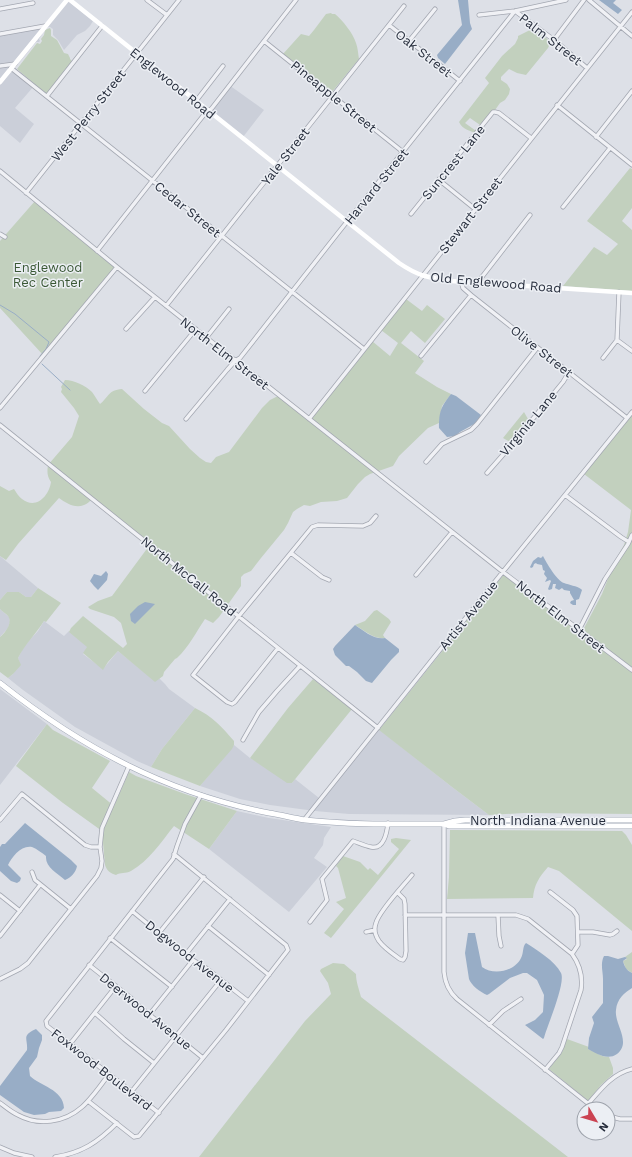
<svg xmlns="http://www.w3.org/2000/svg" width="632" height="1157" font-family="'Work Sans',sans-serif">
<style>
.built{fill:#cbcfd9}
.green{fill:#c2d0be}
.water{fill:#98adc6}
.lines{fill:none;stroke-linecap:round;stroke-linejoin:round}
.stream{stroke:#98adc6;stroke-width:1}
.street-casing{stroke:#a3a7b1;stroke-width:5}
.primary-casing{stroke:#9da4b2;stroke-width:6}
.street{stroke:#f0f1f5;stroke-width:3.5}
.secondary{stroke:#fff;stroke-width:4.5}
.primary{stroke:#fff;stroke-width:5}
.labels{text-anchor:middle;stroke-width:3;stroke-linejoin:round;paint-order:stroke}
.street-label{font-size:13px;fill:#272e3d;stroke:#eceff4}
.park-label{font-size:13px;fill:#3a5835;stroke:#eceff4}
</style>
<rect width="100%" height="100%" fill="#dde0e7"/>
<path class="built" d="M68,1L93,21L90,26L85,31L77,35L64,50L58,40L53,35V29L50,27H47Z
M42,27L0,79V35Z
M44,31L39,39L40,41L39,42H36L15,68L34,86L15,108L34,124L20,143L0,126V85Z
M229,85L264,110L243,137L209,110Z
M0,556L38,588L31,597H26L19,592H7L0,600Z
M0,609L9,617L10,622L8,628L0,637Z
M44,621L64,636L69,631L70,632L88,647L83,654L103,669L118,651L155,681L159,678L165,684L169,689L195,708L162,749L151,767L137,761L75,727L23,690L8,678L13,674L19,662L18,658L22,650L26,644L38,631Z
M0,689L47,724L0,785Z
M376,727L452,787L489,815L349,814L315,811L270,805L240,799L200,786L234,745L250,758L292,783L295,779L319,798Z
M237,811L269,818L331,827L324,838L323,845L314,858L327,867L289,912L209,849Z"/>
<path class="green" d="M331,13L332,14H335C343,21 353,33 356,43C358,48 358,54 359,59L332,92L321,85L283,54L301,34L309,36L314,30L326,14Z
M50,28L51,30V36L57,40L64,53L68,54L70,58V59L73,62L47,94H46L17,69L37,43L40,44L42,41L41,39L44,35L45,30Z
M534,28L551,42L548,48L526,75L517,73L509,69L501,77V80L507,84L510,89L509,94L505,100L500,103L483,127L470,118L465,123L479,133L477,134C469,130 463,130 459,122L489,83L485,78L502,56L515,44L518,38V36Z
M630,168L632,169V208L622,221L632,230V291L563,286L594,247L607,255L618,244L587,221Z
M35,201L117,267L44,356L0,308V241Z
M406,299L422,311L427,305L445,319L425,343L411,331L401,343L424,361L415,373L437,387L451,394L442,406L439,423L428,428L399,456L393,466L370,474L365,477L358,484L347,498L337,501L321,502L310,506L304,505L297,509L293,512L288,523L284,530L261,558L251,571L244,574L241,577V586L219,617L213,623L205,619C196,632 189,647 177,658L175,659L164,672L163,676L155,682L118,651L108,662L103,670L83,653L87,647L69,632L71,628L83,616L123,648L127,644L121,623L114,617L90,609L88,607L98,601L112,596L146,550L148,542L92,499C90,501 87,504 84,505C75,509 66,503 59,498L18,544L6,560L0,556V486L9,491L14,489C16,492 19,497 22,499C36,510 49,496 51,482C47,476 47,472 48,465L72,437L79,416L74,408L61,392L62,389L61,387L65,380C74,380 86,386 92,392C95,396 97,400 100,404C109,397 108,390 122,389L144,409L162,423L169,426L190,449L200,458L206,462L211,463L216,457L229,452L262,408L270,400L278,396L312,418L372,341L390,356L398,343L381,330Z
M632,411V814L524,813L489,815L452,787L379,730L504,574L582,632L602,594L615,561L624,545L628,532L631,510L584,474Z
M524,412L528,419L510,442L503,438Z
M38,588L61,603L46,622L44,621C36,634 25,644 18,658L21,665L13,674L8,678L0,672V637C5,633 13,623 8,616C6,614 2,611 0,609V600L7,592H19L26,597H31Z
M377,610L389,619L391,622L383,635L385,638C374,640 364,630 355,625L365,621L374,611Z
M313,679L352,709L292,783H287L250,758L288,708Z
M195,708C212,716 222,727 234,741V745L232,749L200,786L151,767L162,749Z
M47,724L53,730L110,761L92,788L114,806L129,772L136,776L185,794L237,811L209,849L174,826C161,842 149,861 131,871C125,874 121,872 116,875C110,873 107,871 105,865L102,831L63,803L16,766Z
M450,830L622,831L626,835L632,845V931L559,871L548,867C539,877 534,885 533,898L447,899L449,877Z
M396,838L411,840L331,938L324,933L344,909L336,902L346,898L338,868L336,866L343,856L360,862L368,870L370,868L378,875L399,849L391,842V839Z
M632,952V973L626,969L623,961L627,959L625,957Z
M333,963L344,964L356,974C356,982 359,989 361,997L568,1157H199L305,1021L331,994L328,983L320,971L321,969Z
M567,1039L589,1047L588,1049L590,1050C597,1052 600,1057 609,1057L613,1068V1074L601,1085L589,1100H587L549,1069L562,1052Z"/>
<path class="water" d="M458,0H468L470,23L472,29L445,64L438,58L437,55L462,25Z
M599,0H616L613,3L622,10L618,14Z
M451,394L456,396L481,415L476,423L460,432L455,436L447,437L439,428C439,411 441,407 451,394Z
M543,556C546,562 557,581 564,583C569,585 577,586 581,589L582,590L579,599L576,600V605H573L570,603L571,601L574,600L570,593V591L564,590L562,588L559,590L555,588L556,584H553L552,589L549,590L548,589L551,581L550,580L545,582L547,578L544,574L545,571L543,570L542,565L537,564L536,563L534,564L533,567L531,568L530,567L533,561L538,557L541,558Z
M106,571L108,574L107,580L98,590L94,586L90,581L94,574L101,576Z
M145,602L155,604L135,624L131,621L130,614L138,606Z
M355,625C364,631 374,640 385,638L399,649V652L391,660L372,683L366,681L357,672L349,666H346L335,655L333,649L335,646Z
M25,823L71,860L77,866C76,872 71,878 65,880C57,873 45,867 46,856C42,853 37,849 32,847C21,845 12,857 8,865L21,878L20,881L17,883L11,881L0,871V847L2,844H5Z
M468,933H475L482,967C494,976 515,971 521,958C524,953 522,947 526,943C537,950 555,961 561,973C566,983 547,1026 544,1038L543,1039L525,1025L535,1020L543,1012L544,995L537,980L527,973H523L510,978L489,994L487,995C480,992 471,985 469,979L465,953Z
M604,956H608L618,959L625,957L627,958L623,961C624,966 627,971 632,973V988C624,993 617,999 616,1010C614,1024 632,1042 617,1054C607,1061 596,1053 588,1049L589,1038L594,1023L592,1017L603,1003C603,994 603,987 603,979C603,971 600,964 604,956Z
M36,1029L42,1035V1040L39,1048L37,1057L29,1068L30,1076C40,1086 63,1089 64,1108L61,1111L49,1112L45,1114L34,1115L24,1112L0,1095V1086L27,1050C28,1038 21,1036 36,1029Z"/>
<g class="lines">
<path class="stream" d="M0,305L15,314L49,342L46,349L40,356
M42,364L70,390"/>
<g class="street-casing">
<path id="street" d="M147,0L167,15
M589,0L632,36
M0,9L33,3
M479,15L515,11L566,0
M389,25L460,81
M0,34L45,26
M554,40L584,0
M264,41L403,152
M409,41L435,9
M0,66L15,64
M11,68L364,349
M47,96L102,26
M196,101L223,66
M557,105L632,165
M596,137L632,91
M0,171L117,267L503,572L632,670
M439,180L475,209
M26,193L179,0
M563,207L610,148
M411,214L493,112H495L499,113L531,138
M0,234L5,237
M97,251L203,116L212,108L296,0
M461,281L463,288L471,295L627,418
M478,282L530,215
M619,292L617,340L632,351
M166,306L404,6
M126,329L155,297
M206,338L229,309
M421,356L471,295
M603,358L617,340
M145,391L196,329
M0,408L117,267
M186,419L227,370L235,361L240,358L338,233L515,11L554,40L587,68
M309,419L632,12
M0,425L378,728
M426,462L442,444L471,430L477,424L537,348
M487,473L509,448L563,382L569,372
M565,495L621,537L629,542
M291,553L322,577L329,580
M416,575L452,532
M579,630L605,579L628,544L632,535
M278,648L235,702L232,704L227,702L193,675L239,616L312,527L318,525L363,526L370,523L376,516
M243,740L259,712L277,691L300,666
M0,820L22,794L85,845L91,847H100
M304,820L439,651L632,412
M444,824V972C445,983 449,992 457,999L595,1109
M32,872L35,880L71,909
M550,892L573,910L577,916L578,945L572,954
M398,893L404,899L405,904L406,951L405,957L403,960L400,959C393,954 384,948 379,941C375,935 374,928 376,923C379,911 403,886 412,875
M0,895L20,911
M132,911L191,959L206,968L248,1001
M405,915H516L528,919L572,954C580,965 583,977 581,990L562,1047L559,1053L545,1070
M498,915L499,936L501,946
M310,922L327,900L322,879L353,841C359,843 365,846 371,847C384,850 387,832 388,823
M208,926L269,975
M366,932L375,930
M578,932H593L610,935L613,934L617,931
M159,933L204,877
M0,936L40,885
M110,938L172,987
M186,954L230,899
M89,965L131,998L140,1007L203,1058
M0,979L20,969L28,963L97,876L101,868L102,861L100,847L102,828L129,766
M95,1013L124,1039L154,1063
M149,1015L193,960
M489,1025L503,1011L521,999
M70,1044L116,986
M132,1091L221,980
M88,1101L134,1137L139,1136L226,1030L288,950L286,945L174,854
M0,1103C6,1107 11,1112 18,1115C38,1126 64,1123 82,1107C92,1098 101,1085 109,1074
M588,1104C601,1089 612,1074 632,1069
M159,1113L47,1026L46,1021L173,859L177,846L185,824L201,795
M608,1116L620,1119H632
M0,1147L14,1153L32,1157
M55,1157C82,1153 98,1142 117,1123"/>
</g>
<g class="primary-casing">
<path id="primary" d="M0,683C82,748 167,793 269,813C281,815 293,818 305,820C351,825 398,824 444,824L455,821L465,820H632
M444,824L449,826H632"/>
</g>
<use href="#street" class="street"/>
<path class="secondary" d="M70,0L399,263C418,276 429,278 451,281L632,293
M0,82L67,0"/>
<use href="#primary" class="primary"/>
</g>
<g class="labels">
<g class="street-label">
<text transform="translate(551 39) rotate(38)" y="5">Palm Street</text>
<text transform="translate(424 53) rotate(38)" y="5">Oak Street</text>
<text transform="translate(173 83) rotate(39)" y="5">Englewood Road</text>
<text transform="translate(334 96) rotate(39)" y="5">Pineapple Street</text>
<text transform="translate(88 115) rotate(-52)" y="5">West Perry Street</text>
<text transform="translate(285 156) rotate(-52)" y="5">Yale Street</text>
<text transform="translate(453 162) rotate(-51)" y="5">Suncrest Lane</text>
<text transform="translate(376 186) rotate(-51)" y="5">Harvard Street</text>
<text transform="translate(188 209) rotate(39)" y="5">Cedar Street</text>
<text transform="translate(470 215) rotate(-52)" y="5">Stewart Street</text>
<text transform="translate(496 282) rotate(5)" y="5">Old Englewood Road</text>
<text transform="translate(542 351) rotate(38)" y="5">Olive Street</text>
<text transform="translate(225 353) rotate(38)" y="5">North Elm Street</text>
<text transform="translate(528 423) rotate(-50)" y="5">Virginia Lane</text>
<text transform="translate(189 576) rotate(39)" y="5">North McCall Road</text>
<text transform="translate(468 615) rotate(-51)" y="5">Artist Avenue</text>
<text transform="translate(561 616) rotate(38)" y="5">North Elm Street</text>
<text x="538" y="825">North Indiana Avenue</text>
<text transform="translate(190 956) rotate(38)" y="5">Dogwood Avenue</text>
<text transform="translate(146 1011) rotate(39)" y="5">Deerwood Avenue</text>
<text transform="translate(102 1069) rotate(38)" y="5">Foxwood Boulevard</text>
</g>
<g class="park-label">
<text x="48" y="272">Englewood<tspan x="48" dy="15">Rec Center</tspan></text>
</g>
</g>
<g transform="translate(596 1121) rotate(128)"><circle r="19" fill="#eceff4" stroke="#9da2ab"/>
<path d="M0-3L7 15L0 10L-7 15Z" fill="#cb4352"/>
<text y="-6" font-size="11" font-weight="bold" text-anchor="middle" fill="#272e3d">N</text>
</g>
</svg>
